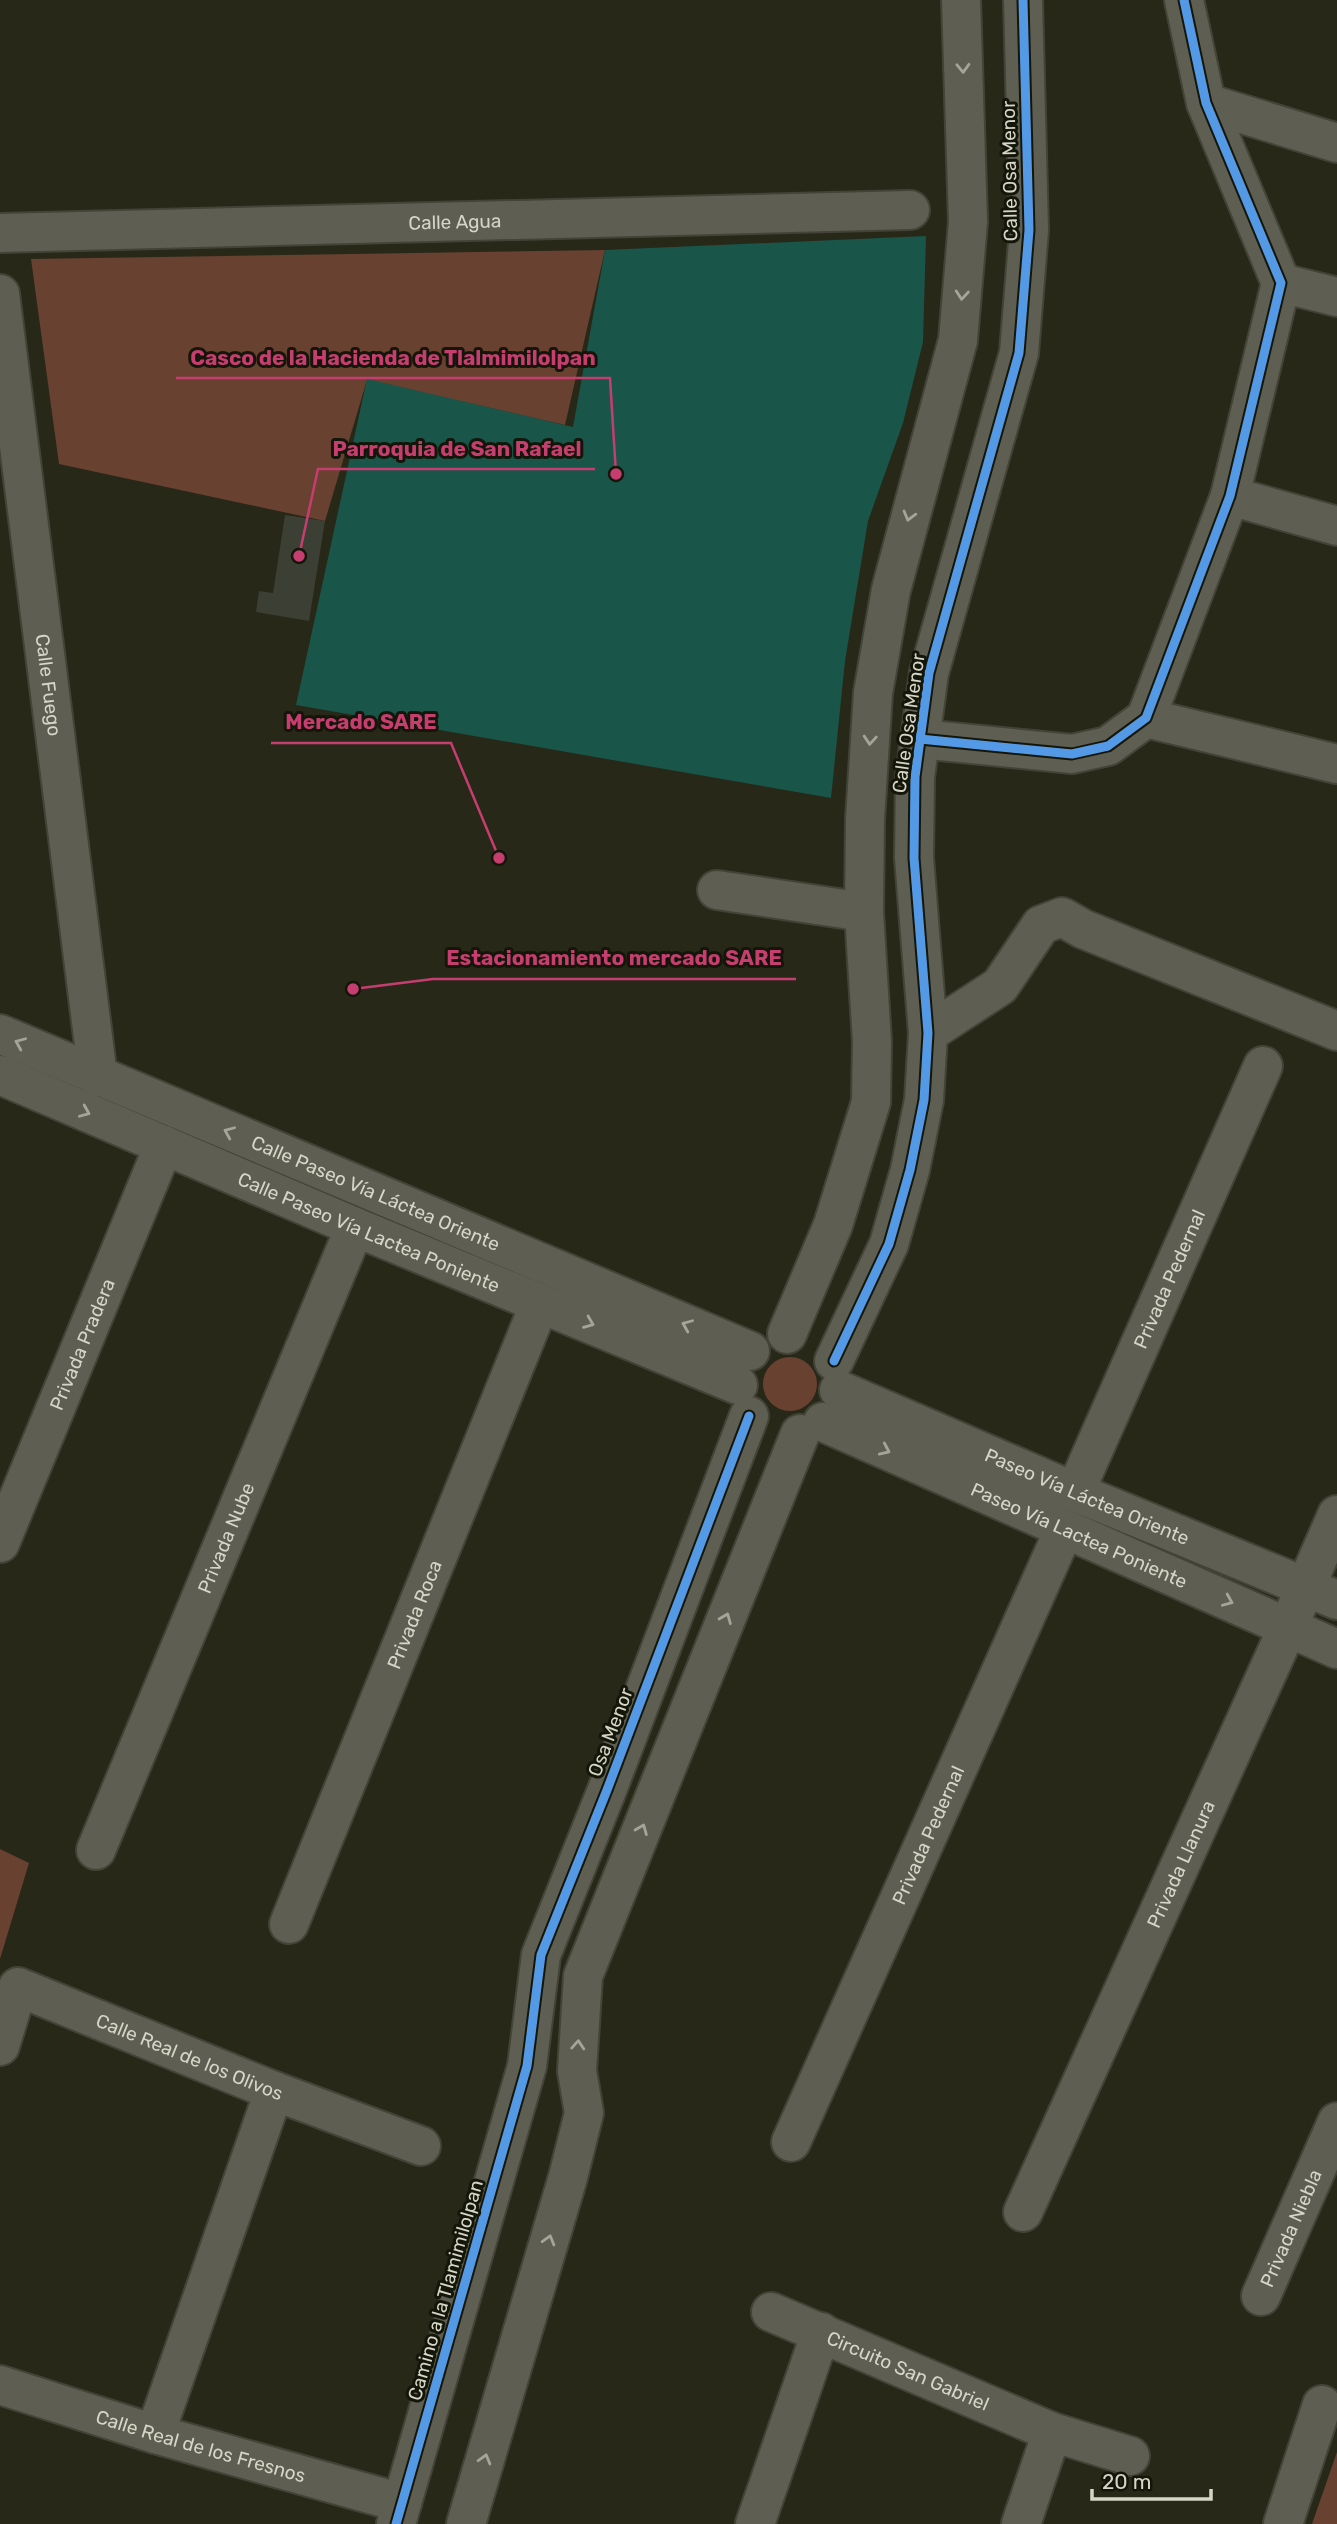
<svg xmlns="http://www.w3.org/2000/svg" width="1337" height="2524" font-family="Rubik,sans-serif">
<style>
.green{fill:#684131}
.water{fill:#195549}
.building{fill:#3b3f34}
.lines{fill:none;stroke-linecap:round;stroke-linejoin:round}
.minor-casing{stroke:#434337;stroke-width:42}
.minor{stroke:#5e5e52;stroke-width:38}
.cycleway-casing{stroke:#15160a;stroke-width:13}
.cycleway{stroke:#5399e6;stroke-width:9}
.oneway{stroke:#a5a698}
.labels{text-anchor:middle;stroke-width:6;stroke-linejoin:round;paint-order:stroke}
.street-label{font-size:19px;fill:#d5d6c6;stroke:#15160a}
.leader{fill:none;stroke:#c63e70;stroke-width:2.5}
.callout-dot{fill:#c63e70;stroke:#15160a;stroke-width:2.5}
.callout-label{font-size:21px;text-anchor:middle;font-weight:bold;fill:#c63e70;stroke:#15160a;stroke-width:6;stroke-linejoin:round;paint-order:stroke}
</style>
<rect width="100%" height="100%" fill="#282819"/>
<path class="green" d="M605,250L565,425L367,380L325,521L59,464L31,259Z
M763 1384a27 27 0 1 1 54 0a27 27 0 1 1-54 0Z
M0,1849L29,1863L0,1959Z
M1337,2452V2524H1312Z"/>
<path class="water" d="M926,236L923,342L903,423L868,521L845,661L831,798L296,705L367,379L573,427L605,250Z"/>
<path class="building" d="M285,515L325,521L309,621L256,612L259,591L273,593Z"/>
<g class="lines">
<g class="minor-casing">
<g id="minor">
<path d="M1206,103L1337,143"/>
<path id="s1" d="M0,233L910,210"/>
<path d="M1281,283L1337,297"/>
<path id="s2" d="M0,294L98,1077"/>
<path d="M1230,496L1337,526"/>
<path d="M1146,718L1337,764"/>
<path d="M920,739L1072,754L1108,746L1146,718L1230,496L1281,283L1206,103L1184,0"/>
<path d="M717,890L864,912"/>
<path d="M928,1033L1000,986L1041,925L1062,917L1083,929L1337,1031"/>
<path id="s3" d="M0,1034L750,1351"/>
<path id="s4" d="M0,1075L355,1227L738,1385"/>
<path d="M787,1334L833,1225L871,1102L872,1042L864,912L865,819L873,693L891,590L958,340L968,222L961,0"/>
<path d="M834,1361L889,1244L910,1170L924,1100L928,1033L914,858L915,777L929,673L1019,353L1029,230L1023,0"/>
<path id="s5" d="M839,1390L1075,1492L1337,1600"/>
<path id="s6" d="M823,1422L1337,1649"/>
<path id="s7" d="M1075,1492L1263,1066"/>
<path id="s8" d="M0,1543L164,1145"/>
<path id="s9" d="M96,1850L355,1227"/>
<path id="s10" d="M289,1924L540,1303"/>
<path id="s11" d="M0,2046L18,1987L274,2091L421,2146"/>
<path id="s12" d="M791,2142L1064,1530"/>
<path id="s13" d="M1023,2212L1288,1627L1337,1515"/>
<path id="s14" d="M1261,2296L1337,2122"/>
<path id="s15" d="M771,2312L1052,2432L1130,2456"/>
<path id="s16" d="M0,2385L155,2434L402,2503"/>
<path d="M155,2434L274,2091"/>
<path d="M396,2524L527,2066L541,1955L607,1790L749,1416"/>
<path d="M466,2524L568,2177L584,2113L577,2071L583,1976L800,1434"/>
<path d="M755,2524L821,2332"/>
<path d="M1021,2524L1052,2432"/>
<path d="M1283,2524L1322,2405"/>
</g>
</g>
<use href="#minor" class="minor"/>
<g class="cycleway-casing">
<path id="cycleway" d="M920,739L1072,754L1108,746L1146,718L1230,496L1281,283L1206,103L1184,0
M834,1361L889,1244L910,1170L924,1100L928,1033L914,858L915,777L929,673L1019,353L1029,230L1023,0
M396,2524L527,2066L541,1955L607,1790L749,1416"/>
</g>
<use href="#cycleway" class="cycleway"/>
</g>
<defs><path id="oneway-chevron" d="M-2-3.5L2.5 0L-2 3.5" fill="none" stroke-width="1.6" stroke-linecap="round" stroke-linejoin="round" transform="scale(1.75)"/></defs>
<g class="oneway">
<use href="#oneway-chevron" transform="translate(963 68) rotate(88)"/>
<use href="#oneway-chevron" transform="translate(962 295) rotate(95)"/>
<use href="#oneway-chevron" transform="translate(909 516) rotate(105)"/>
<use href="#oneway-chevron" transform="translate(870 740) rotate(94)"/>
<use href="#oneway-chevron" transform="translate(20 1043) rotate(-157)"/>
<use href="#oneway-chevron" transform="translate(85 1112) rotate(23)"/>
<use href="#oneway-chevron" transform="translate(229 1132) rotate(-157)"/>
<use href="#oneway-chevron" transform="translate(589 1323) rotate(22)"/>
<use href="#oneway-chevron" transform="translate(687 1325) rotate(-157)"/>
<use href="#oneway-chevron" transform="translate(885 1450) rotate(24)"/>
<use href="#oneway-chevron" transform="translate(1228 1601) rotate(23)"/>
<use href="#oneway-chevron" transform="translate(726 1618) rotate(-68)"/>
<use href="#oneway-chevron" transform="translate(642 1829) rotate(-68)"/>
<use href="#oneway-chevron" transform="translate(578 2045) rotate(-86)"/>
<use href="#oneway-chevron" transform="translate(549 2240) rotate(-74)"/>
<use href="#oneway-chevron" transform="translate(485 2459) rotate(-74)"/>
</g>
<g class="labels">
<g class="street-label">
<text transform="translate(1009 171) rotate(-91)" y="7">Calle Osa Menor</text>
<text dy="7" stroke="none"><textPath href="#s1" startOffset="455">Calle Agua</textPath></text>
<text dy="7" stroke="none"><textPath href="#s2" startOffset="394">Calle Fuego</textPath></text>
<text transform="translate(908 723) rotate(-82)" y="7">Calle Osa Menor</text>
<text dy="7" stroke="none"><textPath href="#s3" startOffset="408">Calle Paseo Vía Láctea Oriente</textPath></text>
<text dy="7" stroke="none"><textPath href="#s4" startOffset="401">Calle Paseo Vía Lactea Poniente</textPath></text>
<text dy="7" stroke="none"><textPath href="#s7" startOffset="233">Privada Pedernal</textPath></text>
<text dy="7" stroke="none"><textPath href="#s8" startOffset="215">Privada Pradera</textPath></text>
<text dy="7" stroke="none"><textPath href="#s5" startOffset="270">Paseo Vía Láctea Oriente</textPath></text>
<text dy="7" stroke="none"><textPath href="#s6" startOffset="280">Paseo Vía Lactea Poniente</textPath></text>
<text dy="7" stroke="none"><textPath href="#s9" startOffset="338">Privada Nube</textPath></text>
<text dy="7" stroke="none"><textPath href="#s10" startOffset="334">Privada Roca</textPath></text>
<text transform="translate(610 1732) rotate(-69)" y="7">Osa Menor</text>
<text dy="7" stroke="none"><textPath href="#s12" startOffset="336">Privada Pedernal</textPath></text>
<text dy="7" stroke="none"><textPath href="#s13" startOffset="382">Privada Llanura</textPath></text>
<text dy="7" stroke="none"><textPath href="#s11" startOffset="247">Calle Real de los Olivos</textPath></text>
<text dy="7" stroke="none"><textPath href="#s14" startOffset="74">Privada Niebla</textPath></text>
<text transform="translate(445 2290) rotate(-74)" y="7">Camino a la Tlamimilolpan</text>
<text dy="7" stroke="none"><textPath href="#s15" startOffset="149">Circuito San Gabriel</textPath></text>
<text dy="7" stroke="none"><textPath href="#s16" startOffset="210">Calle Real de los Fresnos</textPath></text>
</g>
</g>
<path class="leader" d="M616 474L610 378H176M299 556L318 469H595M499 858L451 743H271M353 989L433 979H796"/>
<g class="callout-dot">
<circle cx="616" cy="474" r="7"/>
<circle cx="299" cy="556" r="7"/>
<circle cx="499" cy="858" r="7"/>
<circle cx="353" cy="989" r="7"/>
</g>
<g class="callout-label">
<text x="393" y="365">Casco de la Hacienda de Tlalmimilolpan</text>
<text x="457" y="456">Parroquia de San Rafael</text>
<text x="361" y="729">Mercado SARE</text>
<text x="614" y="965">Estacionamiento mercado SARE</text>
</g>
<path d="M1092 2489v10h119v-10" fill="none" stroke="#d5d6c6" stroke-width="3.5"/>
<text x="1102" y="2489" font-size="21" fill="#d5d6c6" stroke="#15160a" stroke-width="5" paint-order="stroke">20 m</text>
</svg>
